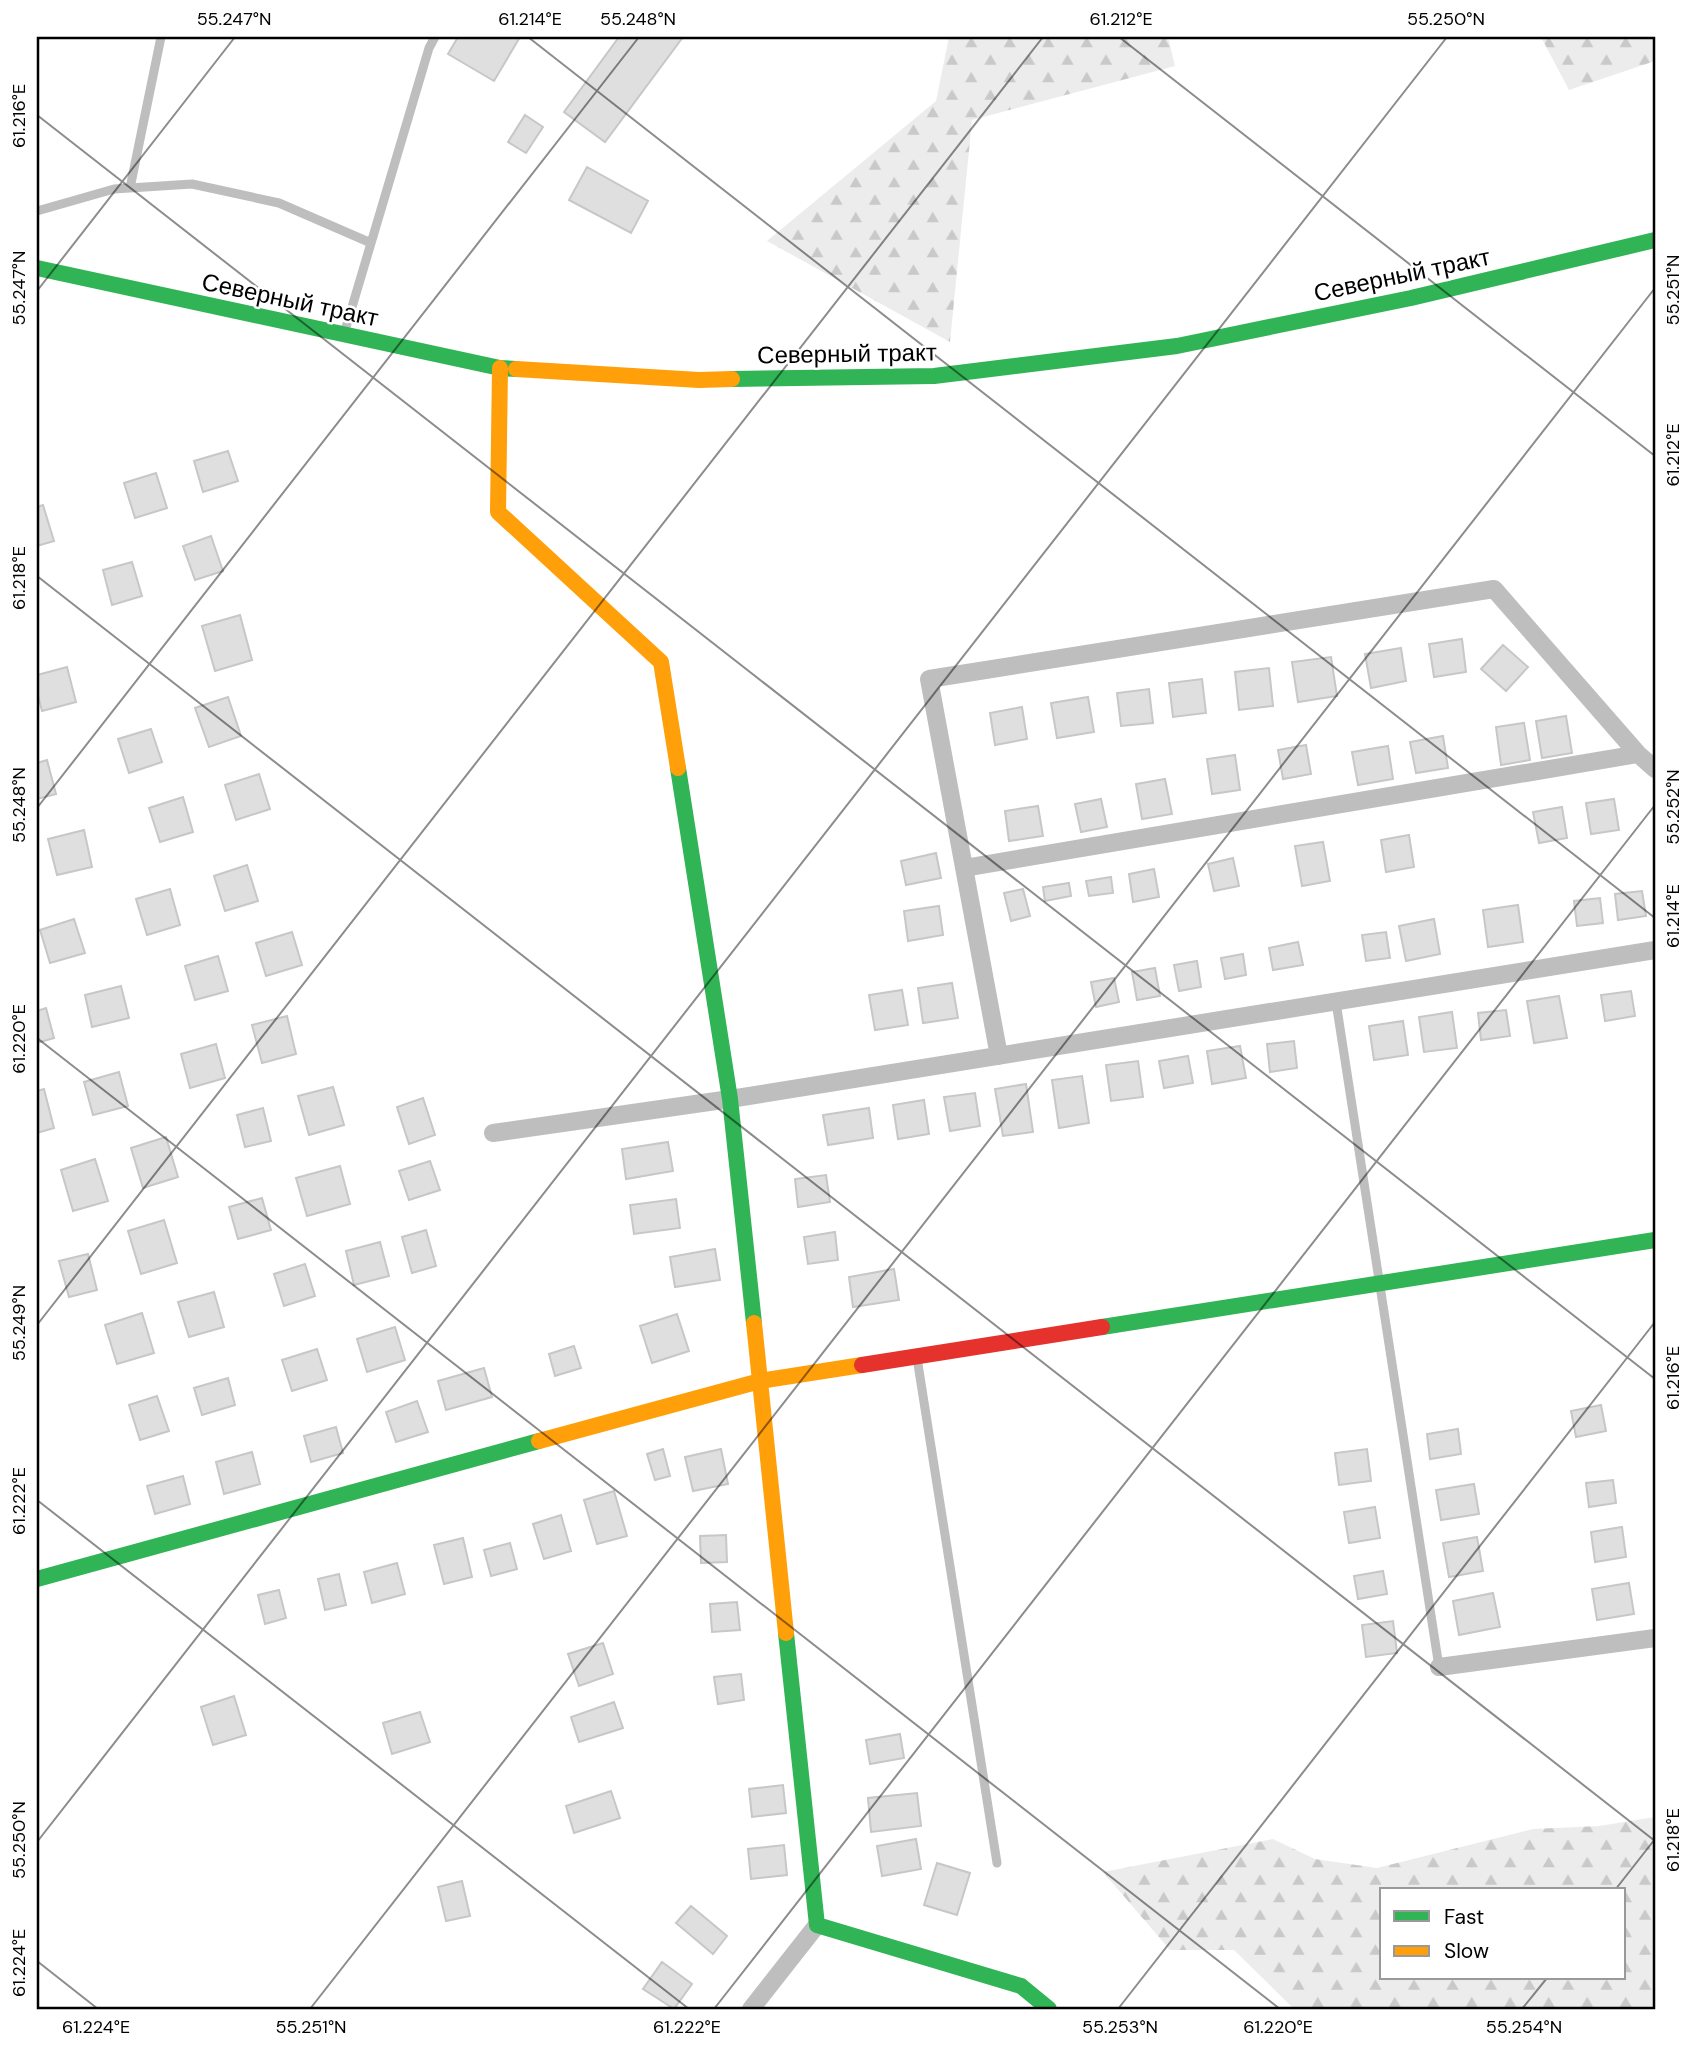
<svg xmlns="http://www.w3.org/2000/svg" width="1692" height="2046" font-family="'DM Sans',sans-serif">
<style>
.forest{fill:url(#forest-firs);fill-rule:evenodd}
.building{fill:#dfdfdf;stroke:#c7c7c7;stroke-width:2}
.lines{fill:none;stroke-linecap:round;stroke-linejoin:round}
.lane{stroke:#bebebe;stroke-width:9}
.street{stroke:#bebebe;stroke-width:18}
.fast{stroke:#30b455;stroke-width:16}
.slow{stroke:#ff9f0a;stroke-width:16}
.jam{stroke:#e5322d;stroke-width:16}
.ticks{fill:none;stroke:#000;stroke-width:2;stroke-opacity:0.45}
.labels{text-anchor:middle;stroke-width:5;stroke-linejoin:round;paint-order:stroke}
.street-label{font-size:24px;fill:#000;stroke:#fff}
.neatline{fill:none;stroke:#000;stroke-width:2.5}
.ticks-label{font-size:18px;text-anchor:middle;fill:#000}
</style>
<defs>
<pattern id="forest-firs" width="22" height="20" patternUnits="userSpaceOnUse" patternTransform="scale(1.75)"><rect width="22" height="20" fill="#ececec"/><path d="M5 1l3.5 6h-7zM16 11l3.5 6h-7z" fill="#c9c9c9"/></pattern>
</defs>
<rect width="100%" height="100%" fill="#fff"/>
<path class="forest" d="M949,37H1168L1175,66L972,120L950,342L767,241L936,101Z
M1541,37H1655V61L1569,90Z
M1655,1817V2009H1294L1234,1950H1170L1103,1872L1273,1839L1315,1859L1377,1868L1533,1829L1599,1826ZM1382,1890H1624V1978H1382Z"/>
<path class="building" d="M458,37H520L494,81L448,54Z
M619,37H683L605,142L564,112Z
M525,115L543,127L526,153L508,142Z
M587,167L648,201L631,233L569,200Z
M228,451L238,481L203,492L194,461Z
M156,473L167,508L135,518L124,483Z
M43,505L54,541L37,546V507Z
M211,536L223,571L195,580L183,546Z
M132,562L142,596L112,605L103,570Z
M240,615L252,660L215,671L202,626Z
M1462,639L1466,672L1434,677L1429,644Z
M1503,645L1528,667L1506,691L1481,669Z
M1401,648L1406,681L1371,688L1365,654Z
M1331,657L1337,696L1298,702L1292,662Z
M67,667L76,702L42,711L37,692V675Z
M1269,668L1273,706L1239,710L1235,672Z
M1202,679L1206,713L1173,717L1169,683Z
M1149,689L1153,723L1121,726L1117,693Z
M228,697L241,736L209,747L195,708Z
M1088,697L1094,732L1057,738L1051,703Z
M1022,707L1027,739L995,745L990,713Z
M1566,716L1572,753L1542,758L1536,721Z
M1524,723L1530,760L1501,765L1496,727Z
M151,729L162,762L129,773L118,739Z
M1443,736L1448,768L1416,773L1410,742Z
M1306,745L1311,774L1283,779L1278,750Z
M1388,746L1393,779L1358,785L1352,752Z
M1235,755L1240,790L1212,794L1207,759Z
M47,760L56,794L37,799V763Z
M259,774L270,809L236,820L225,785Z
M1165,779L1172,814L1142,819L1136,784Z
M183,797L193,832L160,842L149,808Z
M1101,799L1107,827L1081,832L1075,804Z
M1614,799L1619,830L1591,834L1586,803Z
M1038,806L1043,836L1009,841L1005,811Z
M1562,807L1567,838L1539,843L1533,812Z
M84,830L92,867L57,875L48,839Z
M1409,835L1414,867L1386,872L1381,840Z
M1323,842L1330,881L1302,886L1295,846Z
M936,853L941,878L906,885L901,861Z
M1233,858L1239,886L1214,891L1208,864Z
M247,865L258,901L225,911L214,876Z
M1154,869L1159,897L1133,902L1129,874Z
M1111,877L1113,893L1089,896L1086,881Z
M1069,883L1071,896L1045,901L1043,887Z
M170,889L180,925L147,935L136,899Z
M1023,889L1030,916L1011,921L1004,893Z
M1642,891L1646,916L1618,920L1615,894Z
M1600,898L1603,923L1577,926L1574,901Z
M1518,905L1523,942L1488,947L1483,910Z
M939,906L943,935L908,941L904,911Z
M74,919L85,953L50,963L40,930Z
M1434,919L1440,954L1406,961L1399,926Z
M292,932L302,965L266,976L256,943Z
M1386,932L1390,958L1366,961L1362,935Z
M1298,942L1303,965L1273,970L1269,948Z
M1243,954L1246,975L1225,979L1221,958Z
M218,956L228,991L195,1000L185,966Z
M1197,961L1201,987L1179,991L1174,965Z
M1155,968L1160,996L1137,1000L1132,972Z
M1114,978L1119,1002L1096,1007L1091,982Z
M952,983L958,1018L923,1023L918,988Z
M121,986L129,1018L92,1027L85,995Z
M902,990L908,1025L875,1030L869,995Z
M1631,991L1635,1016L1605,1021L1601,995Z
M1559,996L1567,1038L1534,1043L1527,1001Z
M46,1008L54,1038L37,1043V1011Z
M1506,1010L1510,1036L1481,1040L1478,1013Z
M1452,1012L1457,1048L1424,1052L1419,1017Z
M287,1016L296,1054L262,1063L252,1025Z
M1403,1021L1408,1055L1374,1060L1369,1026Z
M1294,1041L1297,1068L1270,1072L1267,1044Z
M216,1044L225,1078L190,1088L181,1054Z
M1240,1046L1246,1078L1212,1084L1207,1051Z
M1188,1056L1193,1083L1164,1088L1159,1061Z
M1138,1061L1143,1097L1111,1101L1106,1065Z
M119,1072L128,1106L93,1115L84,1082Z
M1082,1076L1089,1123L1059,1128L1052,1080Z
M1026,1084L1033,1132L1003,1136L995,1089Z
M333,1087L344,1125L309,1135L298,1096Z
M44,1089L54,1128L37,1133V1091Z
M975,1093L980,1126L950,1131L944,1097Z
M423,1098L435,1135L409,1144L397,1107Z
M924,1100L929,1134L898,1139L893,1105Z
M263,1108L271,1141L245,1147L237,1115Z
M869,1108L873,1138L828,1145L823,1115Z
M166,1137L178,1177L143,1188L131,1148Z
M668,1142L673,1171L626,1179L622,1149Z
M95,1159L108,1201L73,1211L61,1170Z
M430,1161L440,1190L409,1200L399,1171Z
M340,1166L350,1204L307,1216L296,1178Z
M826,1175L830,1202L798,1207L795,1179Z
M262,1198L271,1230L238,1239L229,1207Z
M676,1199L680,1228L634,1234L630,1205Z
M164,1220L177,1263L141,1274L128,1231Z
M426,1230L436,1266L412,1273L402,1237Z
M835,1232L838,1260L808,1264L804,1237Z
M380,1242L389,1276L354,1285L346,1251Z
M715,1249L720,1280L675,1287L670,1257Z
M88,1254L97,1290L69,1297L59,1261Z
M305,1264L315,1296L284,1306L274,1274Z
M894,1269L899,1300L853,1307L849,1277Z
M214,1292L224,1327L189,1337L178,1302Z
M142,1313L154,1353L117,1364L105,1325Z
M677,1314L689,1351L652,1363L640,1326Z
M395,1327L405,1360L367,1372L357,1339Z
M574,1346L581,1368L555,1376L549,1354Z
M317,1349L327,1380L292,1391L282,1360Z
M484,1368L492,1397L446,1410L438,1381Z
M228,1378L235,1405L202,1415L194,1388Z
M157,1396L169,1431L140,1440L129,1405Z
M417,1401L428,1432L396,1442L386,1412Z
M1601,1405L1606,1431L1576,1437L1571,1411Z
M336,1427L343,1453L311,1462L304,1436Z
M1458,1429L1461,1454L1430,1459L1427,1434Z
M663,1449L670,1476L655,1480L647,1454Z
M721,1449L728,1484L693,1491L685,1457Z
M1367,1449L1371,1481L1339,1485L1335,1453Z
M252,1452L260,1484L224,1494L216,1462Z
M183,1476L190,1504L155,1514L147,1486Z
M1613,1480L1616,1503L1589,1507L1586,1483Z
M1474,1484L1479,1514L1441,1520L1436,1490Z
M614,1491L627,1536L597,1544L584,1500Z
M1375,1507L1380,1538L1349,1543L1344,1512Z
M561,1515L571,1551L544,1559L533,1524Z
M1622,1527L1626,1557L1595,1562L1591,1532Z
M726,1535L727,1562L701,1563L700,1536Z
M1477,1537L1483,1571L1449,1577L1443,1543Z
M463,1538L472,1577L444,1584L434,1545Z
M510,1543L517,1569L491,1576L484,1550Z
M397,1563L405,1594L372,1603L364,1572Z
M1383,1571L1387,1594L1358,1599L1354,1576Z
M339,1574L346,1605L325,1610L318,1579Z
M1629,1583L1634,1614L1597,1620L1592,1589Z
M279,1590L286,1618L265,1624L258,1595Z
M1493,1593L1500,1627L1459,1635L1453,1601Z
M737,1602L740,1630L712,1632L710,1604Z
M1393,1621L1397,1653L1366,1657L1362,1625Z
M603,1643L613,1674L579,1686L568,1654Z
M741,1674L744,1700L718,1704L714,1677Z
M234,1696L246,1735L213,1745L201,1707Z
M614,1702L623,1728L579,1742L571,1717Z
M420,1712L430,1742L392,1754L383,1723Z
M900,1734L904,1758L870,1764L866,1740Z
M783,1785L786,1813L752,1817L749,1789Z
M611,1791L620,1818L574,1833L566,1806Z
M917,1793L921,1826L871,1832L868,1798Z
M916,1839L921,1869L882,1876L877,1846Z
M784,1845L787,1875L751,1879L748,1849Z
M937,1863L970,1873L957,1915L924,1905Z
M462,1881L470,1916L446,1921L438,1887Z
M691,1906L727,1936L713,1954L676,1923Z
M662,1962L692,1984L674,2009L643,1989Z"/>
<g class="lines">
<path class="lane" d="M130,188L161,37
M37,211L114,189L192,184L279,203L371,243
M344,334L429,48L435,37
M1336,1002L1439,1667
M917,1358L997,1863"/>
<path class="street" d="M964,868L1638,754
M999,1056L929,679L1494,589L1638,754L1655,769
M493,1133L730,1099L1655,950
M1439,1667L1655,1638
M751,2009L817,1925"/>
<path class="fast" d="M37,268L500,368L516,369
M732,379L934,376L1177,346L1411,298L1655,240
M678,768L730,1099L754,1323
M1102,1327L1655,1240
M37,1579L539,1441
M786,1633L817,1925L1021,1986L1049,2009"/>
<path class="slow" d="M500,368L498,512L661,662L678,768
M516,369L699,380L732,379
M754,1323L786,1633
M539,1441L760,1381L862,1365"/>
<path class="jam" d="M862,1365L1102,1327"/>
</g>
<path class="ticks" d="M528,37L1655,918M1119,37L1655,456M37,115L1655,1379M37,291L235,37M37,576L1655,1841M37,808L639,37M37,1038L1280,2009M37,1325L1043,37M37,1500L689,2009M37,1842L1447,37M1615,1890L1655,1839M37,1961L98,2009M310,2009L1655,288M714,2009L1655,805M1118,2009L1655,1322M1522,2009L1547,1978"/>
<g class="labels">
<g class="street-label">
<text transform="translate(1402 275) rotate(-12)" y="8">Северный тракт</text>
<text transform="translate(290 300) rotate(12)" y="8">Северный тракт</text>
<text transform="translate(847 354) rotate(-1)" y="8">Северный тракт</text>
</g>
</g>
<rect width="1692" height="2046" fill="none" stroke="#ffffff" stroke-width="77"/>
<rect x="1380" y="1888" width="245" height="91" fill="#ffffff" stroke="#999999" stroke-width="2"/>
<rect x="1394" y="1911" width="35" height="10" fill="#30b455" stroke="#999999" stroke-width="2"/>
<text x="1444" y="1924" font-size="21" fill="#000000">Fast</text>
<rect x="1394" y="1946" width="35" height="10" fill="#ff9f0a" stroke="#999999" stroke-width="2"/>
<text x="1444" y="1958" font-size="21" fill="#000000">Slow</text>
<rect x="38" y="38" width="1616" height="1970" class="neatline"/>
<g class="ticks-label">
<text x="234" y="25">55.247°N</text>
<text x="530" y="25">61.214°E</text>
<text x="638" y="25">55.248°N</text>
<text x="1121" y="25">61.212°E</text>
<text x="1446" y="25">55.250°N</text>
<text transform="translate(19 116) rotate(-90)" y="6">61.216°E</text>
<text transform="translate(19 288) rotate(-90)" y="6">55.247°N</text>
<text transform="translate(1673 290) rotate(-90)" y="6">55.251°N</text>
<text transform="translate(1673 455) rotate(-90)" y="6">61.212°E</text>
<text transform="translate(19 578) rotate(-90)" y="6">61.218°E</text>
<text transform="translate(19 805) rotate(-90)" y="6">55.248°N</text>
<text transform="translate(1673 807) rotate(-90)" y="6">55.252°N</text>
<text transform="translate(1673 916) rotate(-90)" y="6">61.214°E</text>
<text transform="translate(19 1039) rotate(-90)" y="6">61.220°E</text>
<text transform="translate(19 1323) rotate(-90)" y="6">55.249°N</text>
<text transform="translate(1673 1378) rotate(-90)" y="6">61.216°E</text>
<text transform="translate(19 1501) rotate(-90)" y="6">61.222°E</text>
<text transform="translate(1673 1840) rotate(-90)" y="6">61.218°E</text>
<text transform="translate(19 1840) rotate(-90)" y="6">55.250°N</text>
<text transform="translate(19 1963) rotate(-90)" y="6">61.224°E</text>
<text x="96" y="2033">61.224°E</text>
<text x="311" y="2033">55.251°N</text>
<text x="687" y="2033">61.222°E</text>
<text x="1120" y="2033">55.253°N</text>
<text x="1278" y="2033">61.220°E</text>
<text x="1524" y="2033">55.254°N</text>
</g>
</svg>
